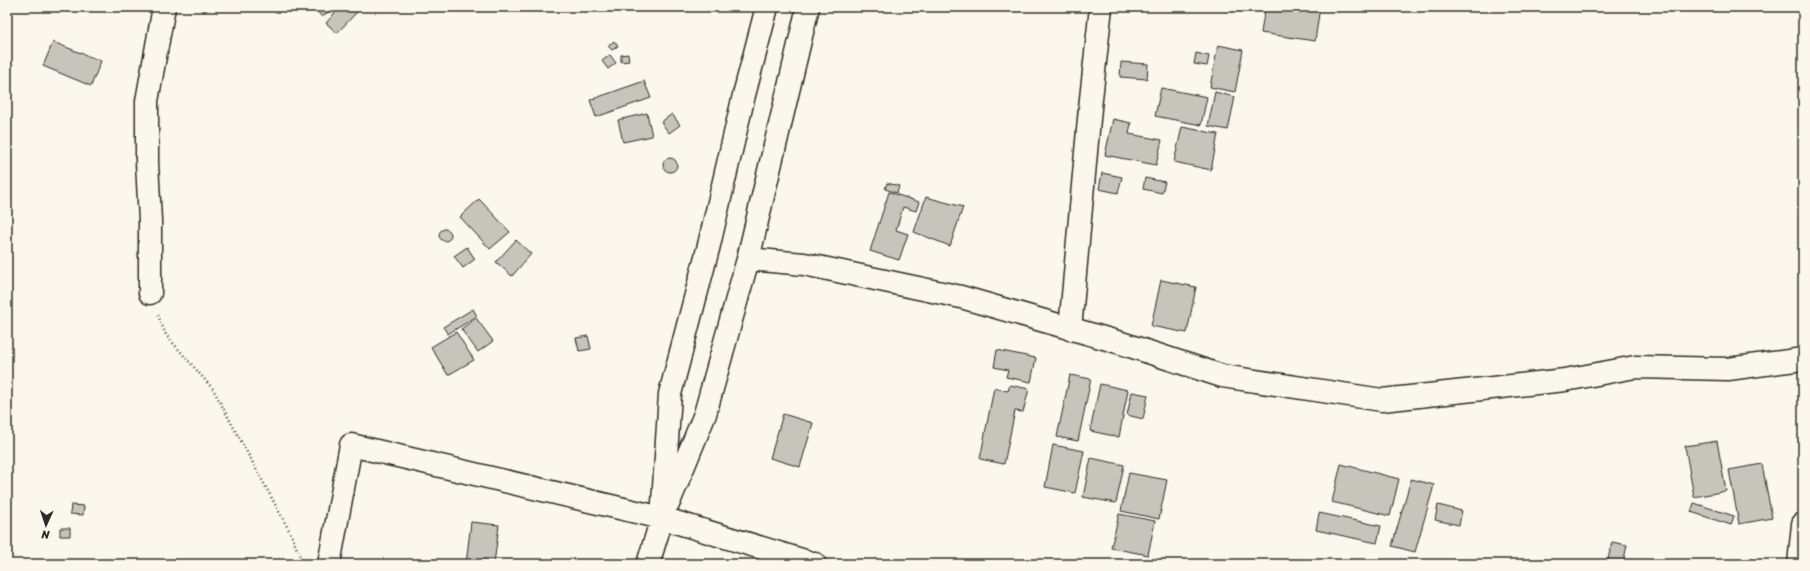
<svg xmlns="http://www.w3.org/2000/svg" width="1810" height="571" font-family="Sriracha,sans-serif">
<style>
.building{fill:#c7c4bc;stroke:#2b2b2b}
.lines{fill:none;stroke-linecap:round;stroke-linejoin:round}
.minor-casing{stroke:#2b2b2b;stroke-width:25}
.path{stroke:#2b2b2b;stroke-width:2.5;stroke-dasharray:1 3;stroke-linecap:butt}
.minor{stroke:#fbf7ec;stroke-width:22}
</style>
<rect width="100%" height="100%" fill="#fbf7ec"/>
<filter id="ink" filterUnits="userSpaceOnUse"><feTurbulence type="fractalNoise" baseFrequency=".025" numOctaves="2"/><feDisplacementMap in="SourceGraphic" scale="8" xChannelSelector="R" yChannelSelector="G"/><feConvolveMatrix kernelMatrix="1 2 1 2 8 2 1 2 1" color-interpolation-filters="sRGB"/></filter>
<g filter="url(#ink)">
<path class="building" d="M200,7H211L204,12Z
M313,7H334L322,17Z
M340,7H352L357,12L337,33L326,23Z
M1265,7H1320L1315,41L1261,33Z
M614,41L618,46L612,50L608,46Z
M53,42L101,61L91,86L43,66Z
M1218,45L1243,50L1235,92L1210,87Z
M1196,53L1209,56L1207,66L1194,64Z
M628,54L629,61L621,62V55Z
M610,55L616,63L608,69L602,61Z
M1121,62L1148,64L1147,79L1120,77Z
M644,81L651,98L596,117L590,100Z
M1161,88L1207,97L1201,125L1155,116Z
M1215,92L1235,97L1228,130L1208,126Z
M647,113L652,136L623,142L618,120Z
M672,114L680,125L669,133L661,122Z
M1113,119L1131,123L1129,134L1162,140L1156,165L1105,155Z
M1182,127L1218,134L1211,170L1174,162Z
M663 165a7 7 0 1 1 14 0a7 7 0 1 1-14 0Z
M1102,173L1122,177L1118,193L1099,189Z
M1145,178L1165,182L1162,193L1143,189Z
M887,183L899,186L897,193L885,189Z
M889,192L919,202L916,211L903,207L896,230L908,234L899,260L870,251Z
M926,197L963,207L950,246L914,232Z
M479,199L510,232L490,249L460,217Z
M439 235a6 6 0 1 1 12 0a6 6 0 1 1-12 0Z
M516,240L531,254L512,276L496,262Z
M467,247L475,259L463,268L454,256Z
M1161,280L1196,287L1187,333L1151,326Z
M473,309L477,316L448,334L443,327Z
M476,318L493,341L478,352L461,329Z
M456,332L474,360L448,375L431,347Z
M588,336L591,349L579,351L576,338Z
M997,350L1036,358L1031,382L1006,377L1008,370L994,367Z
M1070,375L1091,379L1078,441L1057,437Z
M1100,384L1128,390L1119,437L1090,431Z
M1010,385L1029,389L1023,412L1015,411L1004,464L980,459L994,388L1008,391Z
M1132,392L1148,395L1143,419L1127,415Z
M783,414L813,423L800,467L770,458Z
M1717,441L1726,491L1694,497L1685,446Z
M1053,445L1084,451L1075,493L1045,487Z
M1091,458L1124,465L1116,503L1083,497Z
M1341,464L1399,479L1390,516L1332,502Z
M1762,464L1772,518L1739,524L1729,470Z
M1129,473L1167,480L1159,519L1121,511Z
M1411,479L1434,485L1415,552L1392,546Z
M1694,503L1734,516L1731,525L1691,512Z
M71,505L84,506L83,515L70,514Z
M1438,505L1462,511L1459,525L1435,520Z
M1319,513L1381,526L1377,543L1316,530Z
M1119,514L1155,521L1148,555L1111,548Z
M471,522L499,525L494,564H466Z
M60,528H70V536H60Z
M1612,542L1627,545L1623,564H1607Z"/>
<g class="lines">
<g class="minor-casing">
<path id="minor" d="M748,259L804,264L961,297L1121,343L1222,376L1382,400L1565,380L1635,367L1728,369L1803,359
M150,293V221L147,162V101L164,7
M1070,329L1090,108L1101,7
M669,502L705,414L748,259L808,7
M329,564L351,445L662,518L815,564
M648,564L662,518L670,394L709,245L744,95L767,7
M1799,564L1803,524"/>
</g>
<path class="path" d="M158,315L166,335L213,389L290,532L303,564"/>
<use href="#minor" class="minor"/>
</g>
</g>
<rect width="1810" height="571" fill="none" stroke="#fbf7ec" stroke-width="24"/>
<rect x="12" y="12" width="1786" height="547" fill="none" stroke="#2b2b2b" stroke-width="1.5" filter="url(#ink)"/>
<g transform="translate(46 525) rotate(183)" stroke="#fbf7ec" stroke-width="3" paint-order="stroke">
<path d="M0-3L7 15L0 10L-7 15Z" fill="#2b2b2b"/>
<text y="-6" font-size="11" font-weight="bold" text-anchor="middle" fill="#2b2b2b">N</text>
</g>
</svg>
